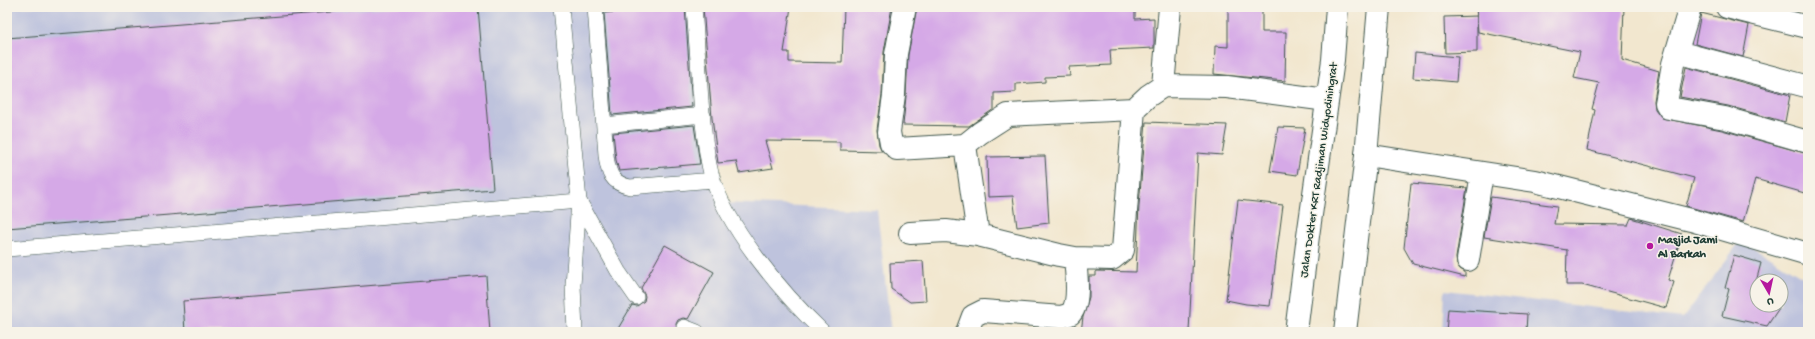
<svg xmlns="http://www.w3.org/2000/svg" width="1815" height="339" font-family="'Gochi Hand',sans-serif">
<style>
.industrial{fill:#bec3dd;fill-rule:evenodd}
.building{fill:#d5a9e7}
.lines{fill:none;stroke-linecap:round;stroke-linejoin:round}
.service-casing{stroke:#3f564b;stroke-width:16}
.minor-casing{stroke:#3f564b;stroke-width:24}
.primary-casing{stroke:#3f564b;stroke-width:24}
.service{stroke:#fff;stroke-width:15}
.minor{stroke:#fff;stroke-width:22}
.primary{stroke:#fff;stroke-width:22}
.poi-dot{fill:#b5179e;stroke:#f7f3e8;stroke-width:1.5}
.labels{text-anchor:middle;stroke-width:3;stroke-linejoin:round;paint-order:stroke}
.street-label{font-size:12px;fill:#1f3d34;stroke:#f7f3e8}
.poi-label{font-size:12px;font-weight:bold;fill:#1f3d34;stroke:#f7f3e8;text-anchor:start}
</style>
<rect width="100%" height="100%" fill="#f7f3e8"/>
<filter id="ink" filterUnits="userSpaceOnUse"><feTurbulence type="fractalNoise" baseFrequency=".025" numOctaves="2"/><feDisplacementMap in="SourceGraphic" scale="8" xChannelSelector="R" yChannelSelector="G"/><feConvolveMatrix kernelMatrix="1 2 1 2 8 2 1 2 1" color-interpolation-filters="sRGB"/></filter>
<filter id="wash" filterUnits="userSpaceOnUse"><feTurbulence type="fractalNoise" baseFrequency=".012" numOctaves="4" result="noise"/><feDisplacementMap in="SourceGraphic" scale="16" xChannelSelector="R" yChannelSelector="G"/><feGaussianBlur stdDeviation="0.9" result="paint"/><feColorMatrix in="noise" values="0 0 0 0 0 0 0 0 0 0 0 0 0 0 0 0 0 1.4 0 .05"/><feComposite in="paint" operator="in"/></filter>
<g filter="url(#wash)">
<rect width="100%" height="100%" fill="#f2e7cf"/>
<path class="industrial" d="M7,7H698L723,203L877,209L891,332H7Z
M1741,240L1808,280V332H1443L1445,290L1683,318ZM1757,281H1781V305H1757Z"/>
<g id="blocks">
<path class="building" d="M393,7H478L493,189L7,228V38Z
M671,7H685L692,107L612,115L604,13Z
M703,7H791L784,52H789V62L842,63L844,7H892L884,52L882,94L877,130L879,145L882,151L840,150V142L765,141L773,168L739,173L736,161L718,163L712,118Z
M917,7H1135V19L1154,18V48L1110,50L1111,65L1069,67L1070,76L1045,77V82L1016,84V92L994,93V109L969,126L903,125L906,96L908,55Z
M1228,7H1262V32H1286L1285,81L1214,74L1215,46L1228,47Z
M1476,7H1624L1622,60L1659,71L1654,101L1655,109L1662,118L1722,130L1808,154V194L1755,179L1743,222L1686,206L1694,178L1587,150L1595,110L1592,109L1599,83L1574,78L1580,52L1478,32Z
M1701,13L1749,25L1743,57L1695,44Z
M1477,16V52L1445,53L1444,17Z
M1415,53L1458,57L1456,82L1413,78Z
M1686,67L1790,95L1785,122L1728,106L1680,97Z
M1146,122L1227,125L1222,155L1198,153L1189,332H1081L1083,317L1089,297V276H1096V271L1136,272L1139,205Z
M694,125L700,164L619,171L616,160L613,133Z
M1278,127L1305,128L1297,175L1270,171Z
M1045,156L1049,223L1017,227L1013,196L988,197L987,157Z
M1411,183L1467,188L1456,258L1457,265L1460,269L1465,272V277L1413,264L1404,248Z
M1491,197L1557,206L1554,224L1628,225L1631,218L1682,234L1668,280L1674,282L1666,308L1582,285H1566L1567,250L1484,237Z
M1238,200L1283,205L1270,306L1246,304L1226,300Z
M665,245L714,272L688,319L683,318L678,320L676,324L677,332H616L632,305L637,306L644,301L645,296L641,288Z
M1734,255L1761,263L1751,301L1757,302V305L1779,308L1767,326L1722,316L1729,289L1725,288Z
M923,261L926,301L910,302L891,289L890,263Z
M486,276L490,332H185L183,301Z
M1448,309L1527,314L1526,332H1446Z"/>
</g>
</g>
<g filter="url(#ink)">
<use href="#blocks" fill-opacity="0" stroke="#3f564b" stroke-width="1"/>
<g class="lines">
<g class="service-casing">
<path id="service" d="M561,7L579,201L573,285L575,332
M595,7L606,155C608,172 611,183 630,187L713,180
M694,7C696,38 699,69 701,101C703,124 705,150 711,173C725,226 783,294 823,332
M604,125L703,115
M7,249L579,201L618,271L636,297
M684,327L697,332"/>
</g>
<g class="minor-casing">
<path id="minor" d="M905,7L896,54L894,95L889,132L891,143L897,149L965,145L980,133L1008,115L1134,109L1148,96L1163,86L1227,87L1327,100
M1690,7L1673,64L1666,103L1669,108L1725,118L1808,142
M1727,7L1808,27
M1677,52L1806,86
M1163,86L1170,7
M965,145L978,235L1059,255L1075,258L1112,259L1123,250L1134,109
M1366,155L1535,181L1691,220L1808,254
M910,233L946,231L978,235
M1468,260L1482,173
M967,332L973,316L983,311L1061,317C1064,316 1068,315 1070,314C1081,304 1076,271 1075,258"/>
</g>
<g class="primary-casing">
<path id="primary" d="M1296,332L1308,236L1333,60L1337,7
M1345,332L1366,155L1379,7"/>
</g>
<use href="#service" class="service"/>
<use href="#minor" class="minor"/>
<use href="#primary" class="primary"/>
</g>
</g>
<circle class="poi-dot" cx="1650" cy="246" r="4"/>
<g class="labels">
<g class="street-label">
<text transform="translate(1318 170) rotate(-82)" y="4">Jalan Dokter KRT Radjiman Widyodiningrat</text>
</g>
<g class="poi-label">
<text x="1658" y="243">Masjid Jami<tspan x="1658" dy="14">Al Barkah</tspan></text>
</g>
</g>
<rect width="1815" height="339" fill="none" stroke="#f7f3e8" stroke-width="24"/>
<g transform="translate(1769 293) rotate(171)"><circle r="19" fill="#f7f3e8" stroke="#a1aaa0"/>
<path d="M0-3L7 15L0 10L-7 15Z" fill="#b5179e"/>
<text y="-6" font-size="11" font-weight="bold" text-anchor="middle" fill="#1f3d34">U</text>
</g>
</svg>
